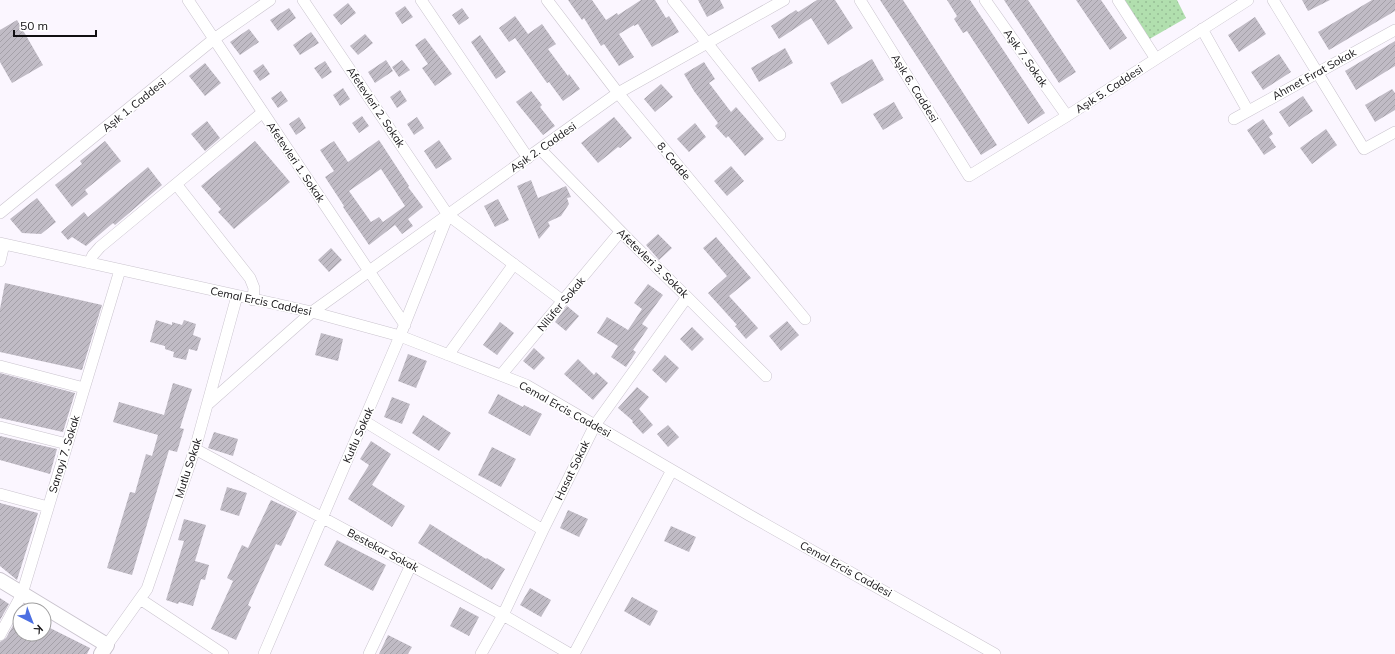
<svg xmlns="http://www.w3.org/2000/svg" width="1395" height="654" font-family="Mulish,sans-serif">
<style>
.park{fill:url(#park-dots)}
.building{fill:url(#building-hatch);fill-rule:evenodd}
.lines{fill:none;stroke-linecap:round;stroke-linejoin:round}
.minor-casing{stroke:#cac4ce;stroke-width:12}
.tertiary-casing{stroke:#cac4ce;stroke-width:16}
.minor{stroke:#fff;stroke-width:11}
.tertiary{stroke:#fff;stroke-width:14}
.labels{text-anchor:middle;stroke-width:3.5;stroke-linejoin:round;paint-order:stroke}
.street-label{font-size:11px;fill:#110f12;stroke:#fff}
</style>
<defs>
<pattern id="park-dots" width="8" height="8" patternUnits="userSpaceOnUse"><rect width="8" height="8" fill="#b1dfae"/><path d="M2 2h.1M6 6h.1" fill="none" stroke="#97be95" stroke-width="1.8" stroke-linecap="round"/></pattern>
<pattern id="building-hatch" width="6" height="6" patternUnits="userSpaceOnUse"><rect width="6" height="6" fill="#c0bbc5"/><path d="M-1 1l2-2M0 6l6-6M5 7l2-2" fill="none" stroke="#a4a0a8"/></pattern>
</defs>
<rect width="100%" height="100%" fill="#fbf6ff"/>
<path class="park" d="M1114,0H1177L1186,18L1146,41Z"/>
<path class="building" d="M568,0H592L606,20L617,13L618,15L641,0H655L666,18L669,16L679,32L652,47L638,24L634,26V25L619,34L634,57L619,66L604,44L601,46L584,18L582,20Z
M698,0H720L724,8L707,17Z
M817,0H835L853,28L828,45L811,18L779,39L771,26L796,10L798,12Z
M880,0H903L997,145L981,155Z
M947,0H970L1045,113L1028,124L967,31L963,33L954,19L957,16Z
M1004,0H1028L1076,72L1059,83Z
M1076,0H1101L1127,38L1110,50Z
M1302,0H1330L1308,11Z
M1372,0H1395V11L1329,50L1318,32Z
M348,3L356,13L341,25L333,15Z
M405,6L413,17L402,24L395,13Z
M289,8L296,18L278,31L270,20Z
M462,8L469,18L459,25L452,15Z
M515,16L528,34L542,24L556,44L548,49L568,76L569,74L580,89L563,101L549,82L547,83L515,38L509,42L499,28Z
M1255,17L1266,34L1239,52L1228,35Z
M17,20L43,65L12,83L0,62V30Z
M249,29L259,42L240,55L230,42Z
M311,32L319,43L300,55L293,45Z
M365,34L373,43L358,55L350,46Z
M480,35L506,72L496,79L471,42Z
M425,38L452,74L435,86L422,68L428,64L415,45Z
M1395,41V66L1356,90L1345,71Z
M785,48L793,63L759,82L751,68Z
M1279,54L1291,72L1263,90L1251,72Z
M872,59L884,80L842,104L830,83Z
M386,60L393,71L375,83L368,72Z
M402,60L410,70L399,77L392,67Z
M325,61L332,72L322,79L314,68Z
M704,62L715,79L709,83L731,112L736,107L764,139L745,156L728,136L726,138L715,126L718,123L694,91L684,74Z
M205,63L221,83L205,96L189,76Z
M263,64L270,74L260,81L253,71Z
M661,84L673,97L655,112L644,99Z
M343,88L350,99L340,106L333,95Z
M1392,89L1395,93V110L1375,122L1365,105Z
M400,90L407,101L397,108L390,97Z
M281,91L288,101L278,108L271,98Z
M531,91L542,105L540,107L555,126L543,135L516,102Z
M1303,96L1313,111L1289,127L1279,112Z
M894,102L903,118L883,130L873,114Z
M362,116L369,126L359,133L352,123Z
M299,117L306,128L296,135L289,124Z
M417,117L424,128L414,135L407,124Z
M614,117L632,138L620,148L618,147L598,163L581,143Z
M1263,119L1273,134L1269,137L1276,147L1264,155L1247,130Z
M207,121L220,138L205,151L191,134Z
M695,123L706,137L689,152L677,139Z
M1326,129L1337,145L1312,164L1300,148Z
M379,140L409,186L408,187L423,207L408,219L413,226L402,234L395,225L369,245L343,207L344,206L325,177L334,171L320,150L334,141L348,162ZM381,169L405,206L383,222L379,217L371,222L349,191Z
M439,140L452,159L436,169L424,151Z
M105,141L121,161L85,190L88,194L72,207L55,185L82,164L80,161Z
M255,141L290,182L234,229L218,212L221,209L201,186Z
M731,166L744,181L727,196L714,181Z
M148,167L162,185L115,225L113,223L86,246L72,237L68,240L61,232L84,212L88,217Z
M531,180L538,198L566,186L571,197L567,198L569,204L561,216L548,222L550,226L539,239L517,186Z
M37,198L56,222L41,234L22,233L10,219Z
M498,199L509,220L495,227L484,206Z
M658,234L672,248L659,260L646,245Z
M716,237L751,278L729,296L758,328L746,339L735,326L737,325L708,293L727,276L703,248Z
M331,248L342,260L329,272L318,260Z
M5,283L102,305L82,370L0,352V309Z
M648,284L663,295L642,324L648,328L633,350L636,352L626,367L611,357L618,346L597,333L607,317L628,330L642,309L634,303Z
M567,306L579,316L566,331L555,322Z
M156,320L172,325V322L182,325L184,320L196,324L193,335L201,338L197,351L189,349L186,360L173,357L174,352L165,349V346L150,342Z
M787,321L799,335L781,351L769,336Z
M500,322L514,333L497,355L483,345Z
M692,327L704,339L692,351L680,339Z
M321,333L343,339L338,361L315,355Z
M534,348L545,358L534,370L523,361Z
M408,354L427,361L416,388L398,381Z
M665,355L679,368L666,383L652,370Z
M578,359L594,375L596,372L608,383L593,400L564,374Z
M0,373L75,393L63,432L0,418Z
M173,383L192,389L180,428L184,429L177,452L169,450L132,575L107,568L130,492L135,493L146,454L152,456L158,435L113,422L119,402L164,415Z
M637,387L649,397L639,409L653,425L643,434L632,422L633,421L618,408Z
M498,394L523,407L524,405L542,414L530,436L488,413Z
M392,397L410,404L402,424L384,417Z
M423,415L451,433L439,451L412,433Z
M668,425L679,437L668,447L657,434Z
M214,432L238,439L233,456L208,448Z
M0,436L57,449L50,474L0,460Z
M371,441L391,454L372,485L405,506L392,527L348,499L369,465L360,459Z
M492,447L516,459L501,487L478,475Z
M227,487L247,493L239,516L220,510Z
M271,500L297,512L281,546L276,544L248,605L251,607L236,640L211,629L233,581L227,578L242,545L248,548Z
M0,503L38,513L17,580L0,566Z
M568,510L588,519L579,537L560,528Z
M184,519L206,525L195,561L209,565L205,580L201,579L193,606L179,602L178,604L166,600L184,541L178,540Z
M430,524L486,559L487,558L505,569L492,590L418,543Z
M671,526L696,537L689,552L664,541Z
M337,540L386,565L373,591L324,565Z
M530,588L551,600L541,617L520,605Z
M632,597L658,611L650,626L624,611Z
M0,598L9,604L0,620Z
M460,607L479,617L469,636L450,626Z
M20,613V634H44V625L90,648L87,654H0V642L6,638Z
M388,635L412,647L408,654H379Z"/>
<g class="lines">
<g class="minor-casing">
<path id="minor" d="M188,0L405,325
M303,0L448,215L563,301
M421,0L528,158
M547,0L618,93L805,319
M673,0L780,135
M860,0L969,176L1067,116L1248,0
M985,0L1067,116
M1118,0L1156,59
M1273,0L1364,149L1395,132
M1202,29L1248,111
M1234,119L1395,30
M540,149L631,242L687,297L766,376
M176,184L250,278L254,288L253,300
M0,213L214,39L270,0
M0,243L312,312L400,336L526,385L749,515L995,654
M0,261L4,244
M89,263L93,255L100,247L263,112
M448,355L514,264
M0,366L84,388
M501,375L620,232
M207,405L312,312L618,93L784,0
M364,421L543,530
M0,427L67,444
M195,449L503,615L570,654
M0,494L48,507
M140,599L223,654
M0,635L22,594L120,270
M107,645L147,589L195,449L237,296
M264,654L400,336L448,215
M369,654L411,565
M481,654L503,615L543,530L595,425L687,297
M574,654L672,470"/>
</g>
<g class="tertiary-casing">
<path id="tertiary" d="M0,580L107,645L101,654"/>
</g>
<use href="#minor" class="minor"/>
<use href="#tertiary" class="tertiary"/>
</g>
<g class="labels">
<g class="street-label">
<text transform="translate(1026 58) rotate(55)" y="4">Aşık 7. Sokak</text>
<text transform="translate(1314 74) rotate(-29)" y="4">Ahmet Fırat Sokak</text>
<text transform="translate(915 88) rotate(58)" y="4">Aşık 6. Caddesi</text>
<text transform="translate(1109 89) rotate(-33)" y="4">Aşık 5. Caddesi</text>
<text transform="translate(134 105) rotate(-39)" y="4">Aşık 1. Caddesi</text>
<text transform="translate(376 107) rotate(56)" y="4">Afetevleri 2. Sokak</text>
<text transform="translate(543 147) rotate(-35)" y="4">Aşık 2. Caddesi</text>
<text transform="translate(674 161) rotate(50)" y="4">8. Cadde</text>
<text transform="translate(296 162) rotate(56)" y="4">Afetevleri 1. Sokak</text>
<text transform="translate(653 263) rotate(44)" y="4">Afetevleri 3. Sokak</text>
<text transform="translate(261 301) rotate(12)" y="4">Cemal Ercis Caddesi</text>
<text transform="translate(561 304) rotate(-50)" y="4">Nilüfer Sokak</text>
<text transform="translate(565 409) rotate(29)" y="4">Cemal Ercis Caddesi</text>
<text transform="translate(358 435) rotate(-66)" y="4">Kutlu Sokak</text>
<text transform="translate(64 454) rotate(-73)" y="4">Sanayi 7. Sokak</text>
<text transform="translate(188 468) rotate(-72)" y="4">Mutlu Sokak</text>
<text transform="translate(572 470) rotate(-64)" y="4">Hasat Sokak</text>
<text transform="translate(383 550) rotate(28)" y="4">Bestekar Sokak</text>
<text transform="translate(846 569) rotate(29)" y="4">Cemal Ercis Caddesi</text>
</g>
</g>
<g transform="translate(32 622) rotate(138)"><circle r="19" fill="#ffffff" stroke="#a09fa0"/>
<path d="M0-3L7 15L0 10L-7 15Z" fill="#4c6fe2"/>
<text y="-6" font-size="11" font-weight="bold" text-anchor="middle" fill="#110f12">K</text>
</g>
<path d="M14 30v6h82v-6" fill="none" stroke="#110f12" stroke-width="2"/>
<text x="20" y="30" font-size="12" fill="#110f12" stroke="#ffffff" stroke-width="3" paint-order="stroke">50 m</text>
</svg>
